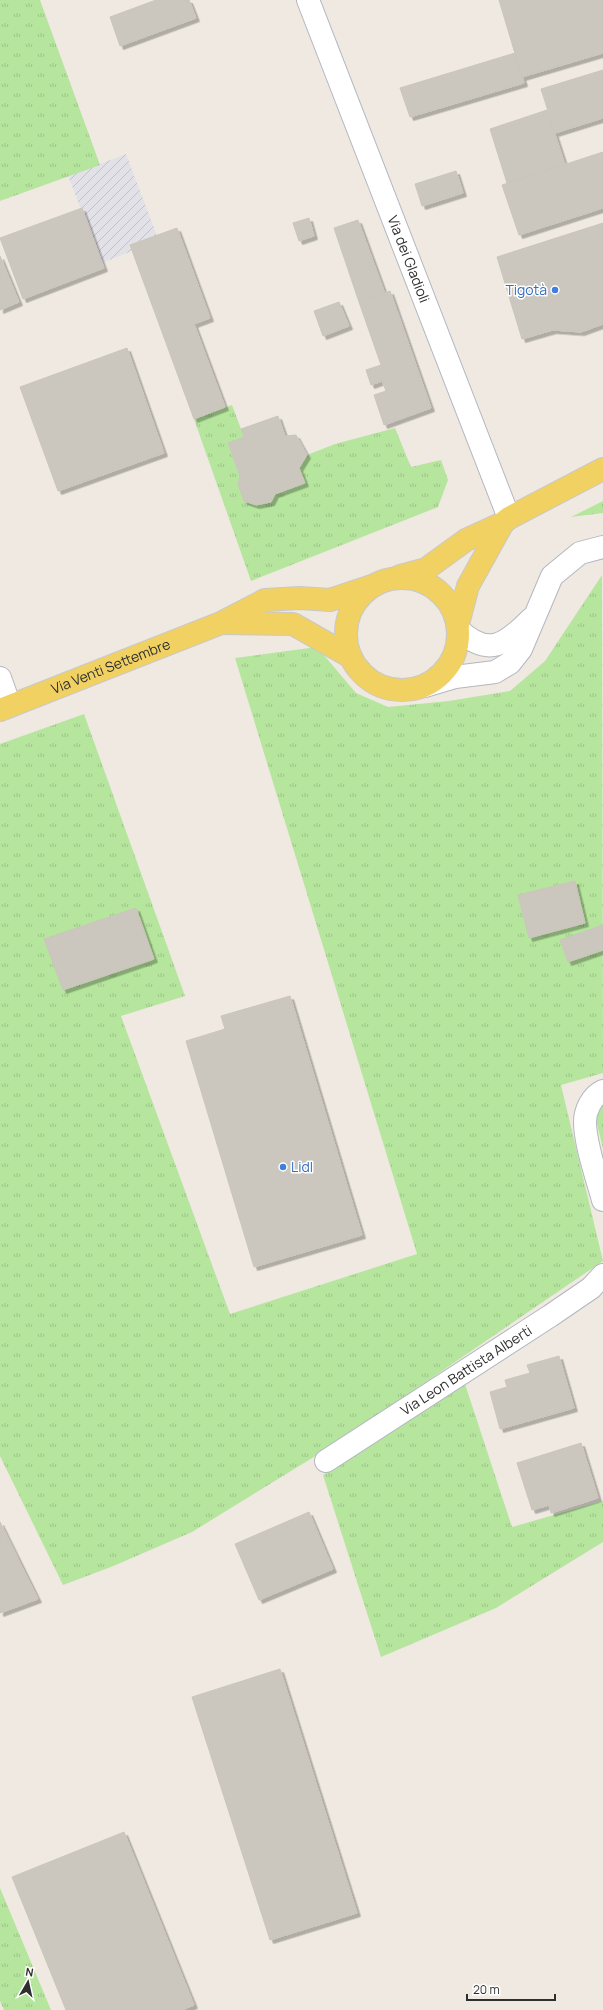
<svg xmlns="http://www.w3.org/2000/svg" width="603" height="2010" font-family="Manrope,sans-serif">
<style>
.industrial{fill:url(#industrial-furrows)}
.grass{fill:url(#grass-tufts)}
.building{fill:#cbc7bf;stroke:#cbc5ba;filter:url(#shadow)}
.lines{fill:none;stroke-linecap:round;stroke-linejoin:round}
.minor-casing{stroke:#b4b7c1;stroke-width:24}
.major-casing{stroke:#c9c9c9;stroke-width:24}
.minor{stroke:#fff;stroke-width:22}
.major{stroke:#f2d163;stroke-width:22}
.shop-dot{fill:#3f7fe0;stroke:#fff;stroke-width:1.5}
.labels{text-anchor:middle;stroke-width:3;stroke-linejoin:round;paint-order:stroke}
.street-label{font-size:14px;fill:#2e2e2e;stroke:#fff}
.shop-label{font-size:14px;fill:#366cbe;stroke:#fff;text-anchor:end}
</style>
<defs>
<pattern id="industrial-furrows" width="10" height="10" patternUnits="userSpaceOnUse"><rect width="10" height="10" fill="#e3e1e8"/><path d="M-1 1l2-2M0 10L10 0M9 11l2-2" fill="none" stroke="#c3c1c7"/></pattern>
<pattern id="grass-tufts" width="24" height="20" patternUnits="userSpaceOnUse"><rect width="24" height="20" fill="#b6e59e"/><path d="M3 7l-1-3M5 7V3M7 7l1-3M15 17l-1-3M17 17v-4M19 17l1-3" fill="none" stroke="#9dc588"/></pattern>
<filter id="shadow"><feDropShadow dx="3.5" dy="3.5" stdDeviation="0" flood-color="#0004"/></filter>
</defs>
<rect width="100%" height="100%" fill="#efe9e1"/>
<path class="industrial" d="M126,154L157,236L130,245L132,251L102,263L68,176Z"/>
<path class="grass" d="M0,0H40L100,165L0,201Z
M232,405L244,437L228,443L240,476L238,484L271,502L275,494L304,483L299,468L307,455L335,444L395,428L411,467L441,460L448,480L438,507L251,581L194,419Z
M603,501V513L571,517Z
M602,575L603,1073L561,1085L603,1261L335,1444L192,1532L111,1567L63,1585L0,1456V744L84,714L185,996L121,1016L230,1314L417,1254L235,658L317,647L356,693L388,707L449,701L510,691L545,661Z
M603,1099V1148L593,1108Z
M465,1384L512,1527L603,1501V1542L496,1608L381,1657L323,1475Z
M0,1888L51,2010H4L0,2001Z"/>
<path class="building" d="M156,0H189L196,18L120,46L110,17Z
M499,0H603V53L522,77Z
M515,53L524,83L410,117L400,88Z
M603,70V118L555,133L541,89Z
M547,110L565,165L507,183L490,129Z
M603,152V208L519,235L502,185Z
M456,171L463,193L422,206L415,184Z
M82,208L104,268L23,299L0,238Z
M309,218L314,236L299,241L293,223Z
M358,220L385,294L359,302L334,228Z
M603,223V324L581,332L553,330L522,339L497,257Z
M177,228L210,318L194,324L225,407L194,419L130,245Z
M0,256L19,302L0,310Z
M390,291L431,408L384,425L374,395L386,391L382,381L371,385L366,370L381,365L359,302Z
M339,302L349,326L323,336L314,311Z
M127,348L164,453L58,491L20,387Z
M278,416L285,436L296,435L307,455L299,468L305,483L275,494L271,502L256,505L244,501L238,484L240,476L228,443L244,437L241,429Z
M575,881L585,923L529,938L518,895Z
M136,908L154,959L63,990L44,939Z
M603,925V950L568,962L560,940Z
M290,996L362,1235L254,1267L186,1041L225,1029L221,1016Z
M559,1356L574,1408L500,1429L490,1392L507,1387L505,1380L530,1373L527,1365Z
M581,1443L598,1498L551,1513L549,1505L532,1510L517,1463Z
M309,1512L333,1569L259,1600L235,1544Z
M0,1522L38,1599L0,1613Z
M280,1669L357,1913L270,1940L192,1697Z
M124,1832L194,2005L182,2010H66L12,1877Z"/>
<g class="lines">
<g class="minor-casing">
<g id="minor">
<path id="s1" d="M308,0L509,518"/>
<path d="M459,630C489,658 506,644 531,619"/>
<path d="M0,678L10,706"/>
<path d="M425,686L455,677L495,672L510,663L521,649L552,576L580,553L603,547"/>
<path d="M603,1091C592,1096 585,1110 585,1122C585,1144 597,1178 603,1200"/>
<path id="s2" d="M326,1461L550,1316L591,1288L603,1275"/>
</g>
</g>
<g class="major-casing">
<g id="major">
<path d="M400,576L426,569L466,540L503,523L509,518L603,469"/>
<circle cx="402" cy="634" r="56"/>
<path d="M222,623L293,624L351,657"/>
<path d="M458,624L468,586L503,523"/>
<path id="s3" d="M0,710L221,623L265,600L300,598L330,600L372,586"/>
</g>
</g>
<use href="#minor" class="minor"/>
<use href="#major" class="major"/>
</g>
<g class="shop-dot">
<circle cx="555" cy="290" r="4"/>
<circle cx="283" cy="1167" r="4"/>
</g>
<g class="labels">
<g class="street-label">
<text dy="5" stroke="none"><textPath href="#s1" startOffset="278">Via dei Gladioli</textPath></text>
<text dy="5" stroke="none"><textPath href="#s3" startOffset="119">Via Venti Settembre</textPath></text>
<text dy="5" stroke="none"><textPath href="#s2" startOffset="167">Via Leon Battista Alberti</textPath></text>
</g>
<g class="shop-label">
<text x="547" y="295">Tigotà</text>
<text x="291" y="1172" text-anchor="start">Lidl</text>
</g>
</g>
<g transform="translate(28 1982) rotate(9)" stroke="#ffffff" stroke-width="3" paint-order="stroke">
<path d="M0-3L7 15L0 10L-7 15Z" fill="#2e2e2e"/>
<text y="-6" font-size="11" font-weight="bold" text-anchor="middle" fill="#2e2e2e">N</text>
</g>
<path d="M467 1994v6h88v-6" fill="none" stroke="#2e2e2e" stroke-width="2"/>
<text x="473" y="1994" font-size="12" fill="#2e2e2e" stroke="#ffffff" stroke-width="3" paint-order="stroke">20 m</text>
</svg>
